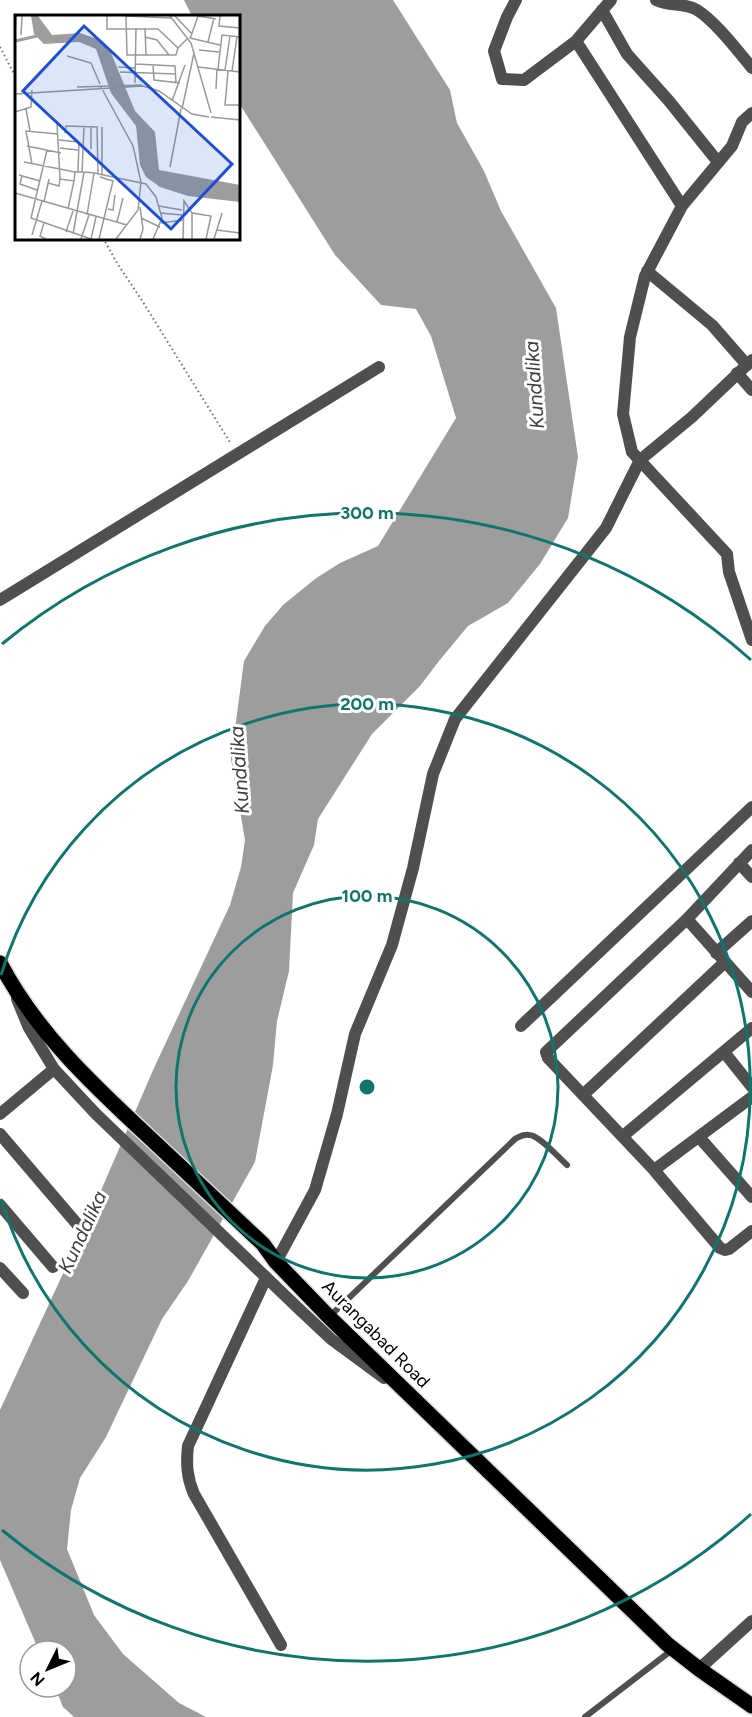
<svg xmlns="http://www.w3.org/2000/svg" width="752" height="1717" font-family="Figtree,sans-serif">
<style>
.water{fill:#9d9d9d}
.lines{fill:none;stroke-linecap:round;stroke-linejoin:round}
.primary-casing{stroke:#dbdbdb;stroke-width:18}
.path{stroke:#717171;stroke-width:2;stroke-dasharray:1.5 3;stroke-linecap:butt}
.service{stroke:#4f4f4f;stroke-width:6}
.minor{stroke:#4f4f4f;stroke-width:12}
.tertiary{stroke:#4f4f4f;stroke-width:12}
.primary{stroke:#000;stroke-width:15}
.ring{fill:none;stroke:#0f766e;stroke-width:3}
.labels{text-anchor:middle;stroke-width:6;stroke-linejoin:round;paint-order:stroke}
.street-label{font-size:18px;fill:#000;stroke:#fff}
.water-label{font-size:20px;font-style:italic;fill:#3e3e3e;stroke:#fff}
.inset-river{fill:none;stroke:#9d9d9d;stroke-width:3}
.inset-road{fill:none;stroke:#999;stroke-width:1.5}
.view{fill:#1d4ed8;fill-opacity:0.15;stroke:#1d4ed8;stroke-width:3}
.inset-edge{fill:none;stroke:#000;stroke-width:3}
.centre{fill:#0f766e;stroke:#fff;stroke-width:3}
.ring-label{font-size:18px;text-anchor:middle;font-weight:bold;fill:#0f766e;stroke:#fff;stroke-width:6;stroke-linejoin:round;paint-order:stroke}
</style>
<rect width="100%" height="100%" fill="#fff"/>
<path class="water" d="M184,0H393L450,90L457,123L484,171L501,211L556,308L578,457L568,518L540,564L508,603L468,626L439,661L420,686L372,734L318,819L314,845L293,893L289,971L277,1021L273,1065L255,1162L188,1281L162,1319L106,1437L80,1478L71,1510L67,1549L94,1615L123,1654L179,1703L206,1717H74L63,1707L55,1687H66V1651H39L0,1560V1410L96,1202L154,1068L230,905L241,867L245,840L231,759L244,661L265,626L283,605L315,579L340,563L378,546L456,418L431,336L416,309L381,305L335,255L239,103L238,16H192Z"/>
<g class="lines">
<g class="primary-casing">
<path id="primary" d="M0,963C36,1032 93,1085 149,1137C187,1173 225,1208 263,1244L276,1262L329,1317L667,1644L699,1669L752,1706"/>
</g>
<path class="path" d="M0,47L16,78
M103,238L117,263L141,299L231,444"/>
<path class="service" d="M330,1316L515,1139C519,1137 523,1134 529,1135C539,1135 558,1157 567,1165
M585,1717L672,1650"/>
<path class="minor" d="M516,0L507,17L494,51L502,79L524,80L576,41L611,0
M656,0C669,7 684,2 697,10C715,21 738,51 752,68
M602,10L627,54L669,101L718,162
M576,41L682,206
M752,113L742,122L732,146L682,206L645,276L630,337L623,414L632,452L727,554L729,572L752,640
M647,271L712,325L747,365
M737,373L752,390
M0,600L379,367
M752,850L687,919L546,1052L548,1058L654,1170L720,1248L725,1250L729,1249L752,1231
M739,863L752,877
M687,919L752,992
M716,953L752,921
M17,999L29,1028L54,1069L96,1114L298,1308L331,1339L384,1378
M521,1026L752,807
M724,1052L752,1087
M583,1095L724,963
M0,1114L54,1069
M0,1134L77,1224
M623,1136L752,1028
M699,1137L752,1197
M654,1170L752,1097
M0,1205L53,1267
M0,1268L23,1293
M266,1278L188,1446C186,1464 187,1478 194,1494L281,1645
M699,1669L752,1621"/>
<path class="tertiary" d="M276,1262L315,1190L337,1114L355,1034L392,945L413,868L433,774L455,719L606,528L640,460L692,417L752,360"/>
<use href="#primary" class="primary"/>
</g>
<g class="ring">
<circle cx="367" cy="1087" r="191"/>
<path d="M1 975A383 383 0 1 1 1 1199"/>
<path d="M751 1514A574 574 0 0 1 2 1530M2 644A574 574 0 0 1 751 660"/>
</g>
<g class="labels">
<g class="street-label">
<text transform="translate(376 1334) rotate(45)" y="6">Aurangabad Road</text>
</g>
<g class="water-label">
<text transform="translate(534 385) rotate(-94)" y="7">Kundalika</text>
<text transform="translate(239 770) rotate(-94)" y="7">Kundalika</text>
<text transform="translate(82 1232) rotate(-65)" y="7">Kundalika</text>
</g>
</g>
<g transform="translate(15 15)">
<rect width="225" height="225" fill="#fff"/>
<path d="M16,1H23L37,20L65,18L85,25L94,33L120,96L140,117L144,155L225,170V187L173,181L145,172L131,162L125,150L121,111L96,78L81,34L64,27L29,29L19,19Z" fill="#9d9d9d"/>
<path class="inset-river" d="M0,26L22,21"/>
<path class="inset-road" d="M92,1V14H143L163,33L172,24M155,1L176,28L196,98M160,1L177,19M183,1L201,4M205,1L204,11L225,13M130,13L131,40H112L111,1L156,3M0,20L1,1M6,20L7,1M130,22L142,25L154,40M175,23L205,30M175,24L183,1M193,27L199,3M184,35L204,37M131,40H161L163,33M52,41L76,48L85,69M121,49L160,51L161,68M138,50L139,65L165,68M103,52L121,53M183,52L225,57M203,54L207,20L225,22M210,55L215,21M213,56L210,90H225M217,56L222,22M105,57L161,59M120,68L121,13M62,72L127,70M86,72L118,131L126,167L123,195L101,224M201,74L202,54M0,79L128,71L144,76L177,99L194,102M157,86L170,50M11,94L15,116M167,94L179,38M0,97L16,92L17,75M196,102L225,105M42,108L45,164M76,111V134M87,112V159M50,118L51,111L82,112L83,158M44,125L64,127M12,131L46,138M45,133L63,135M32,135L16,203L76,224L81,202M9,147L60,157M17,149L11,116L43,119M155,152L166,94M63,157L64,127M67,157L69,112M79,158L131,169L141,182L147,203L138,224M4,160L25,166M7,161L5,169L22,175M33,168L44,171L45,164L59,166L60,157H69M0,178L112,210M29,187L34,164M144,191L167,195M53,194L59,166M93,194L98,195L100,180M145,198L167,200M126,203L145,212M102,207L108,183M29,208L25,221L31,224M146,208L168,205M202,215L225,218M51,217L58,196M58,219L69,157L79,158L72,200M17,220L27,186M66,224L74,200M84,224L98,166L85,162M125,224L128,214L125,192M168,224L169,186L177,198M177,224V198L196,201L191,224M199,224L207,198"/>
<path class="view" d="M69,11L217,149L156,214L8,76Z"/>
<rect width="225" height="225" class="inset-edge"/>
</g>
<circle cx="367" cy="1087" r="9" class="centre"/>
<g class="ring-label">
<text x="367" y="519">300 m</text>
<text x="367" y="710">200 m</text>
<text x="367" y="902">100 m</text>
</g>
<g transform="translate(48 1669) rotate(227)"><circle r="28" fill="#ffffff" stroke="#999999" stroke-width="1.5"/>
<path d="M0-4.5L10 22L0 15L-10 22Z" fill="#000000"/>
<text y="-9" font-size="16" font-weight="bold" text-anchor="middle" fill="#000000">N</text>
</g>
</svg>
